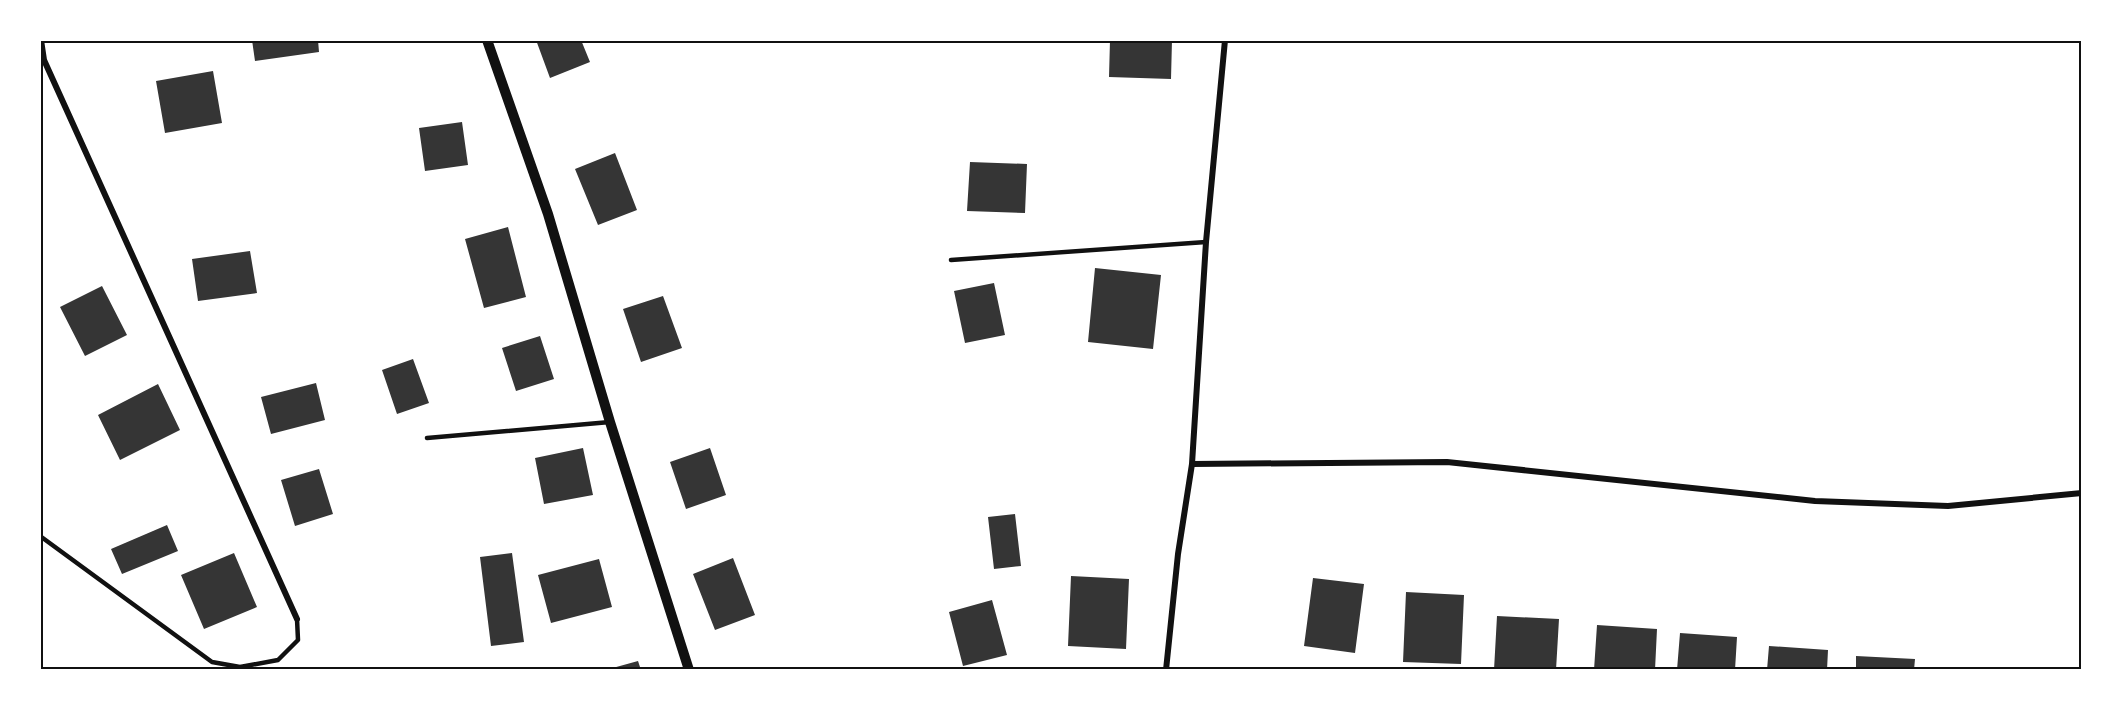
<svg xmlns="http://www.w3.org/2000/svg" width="2122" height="710" font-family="'PT Sans Narrow',sans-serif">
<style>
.building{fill:#353535}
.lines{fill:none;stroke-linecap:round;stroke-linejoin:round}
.service{stroke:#111;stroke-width:4.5}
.minor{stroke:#111;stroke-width:6}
.tertiary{stroke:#111;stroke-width:10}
.neatline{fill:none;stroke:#111;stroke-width:2}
</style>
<rect width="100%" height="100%" fill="#fff"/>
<path class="building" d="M252,40H318L319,52L255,61Z
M536,40H581L590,62L550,78Z
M1110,40H1172L1171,79L1109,77Z
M213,71L222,123L165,133L156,81Z
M462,122L468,165L425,171L419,128Z
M615,153L637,210L598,225L575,169Z
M970,162L1027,164L1025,213L967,211Z
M508,227L526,297L484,308L465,239Z
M250,251L257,293L198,301L192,259Z
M1095,268L1161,275L1153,349L1088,342Z
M994,283L1005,335L965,343L954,291Z
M102,286L127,335L85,356L60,307Z
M663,296L682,348L641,362L623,309Z
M540,336L554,379L516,391L502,348Z
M413,359L429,403L397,414L382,370Z
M316,383L325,420L271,434L261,397Z
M158,384L180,430L120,460L98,415Z
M583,448L593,495L544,504L535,458Z
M710,448L726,495L686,509L670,462Z
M319,469L333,514L295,526L281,480Z
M1015,514L1021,566L994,569L988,517Z
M167,525L178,551L122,574L111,549Z
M234,553L257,607L204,629L181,575Z
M512,553L524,642L491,646L480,557Z
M733,558L755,615L715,630L693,574Z
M599,559L612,607L551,623L538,575Z
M1071,576L1129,579L1126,649L1068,646Z
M1313,578L1364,584L1355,653L1304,646Z
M1406,592L1464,595L1461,664L1403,662Z
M992,600L1007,655L963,666L949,612Z
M1497,616L1559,619L1556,670H1494Z
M1597,625L1657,629L1655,670H1594Z
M1680,633L1737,637L1735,670H1677Z
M1769,646L1828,650L1827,670H1767Z
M1856,656L1915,659L1914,670H1856Z
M638,661L641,670H609V669Z"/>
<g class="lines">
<path class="service" d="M951,260L1206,242
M427,438L610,422
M40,536L212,662L240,667L278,660L298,640L297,619"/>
<path class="minor" d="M41,40L44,60L297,619
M1192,464L1447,462L1815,501L1948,506L2082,493
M1166,670L1178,554L1192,464L1206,242L1225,40"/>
<path class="tertiary" d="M487,40L548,214L610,422L689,670"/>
</g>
<rect width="2122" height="710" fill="none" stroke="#ffffff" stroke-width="84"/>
<rect x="42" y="42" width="2038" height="626" class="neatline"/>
</svg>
